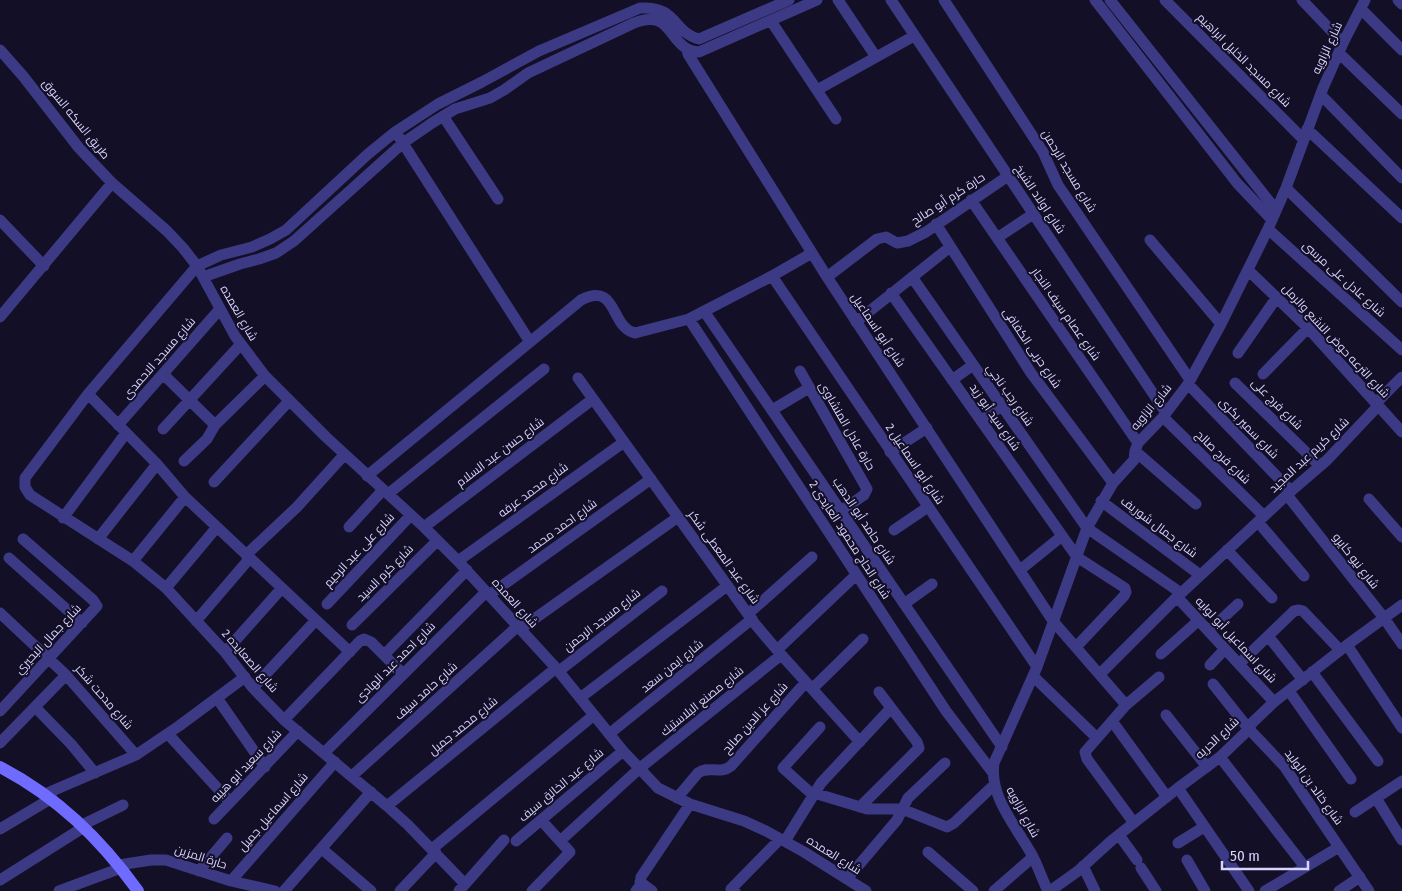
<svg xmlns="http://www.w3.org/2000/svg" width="1402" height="891" font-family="'Fira Sans Condensed',Cairo,sans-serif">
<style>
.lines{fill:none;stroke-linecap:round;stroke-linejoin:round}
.street{stroke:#3d3a85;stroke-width:11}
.secondary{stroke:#6f6bff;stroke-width:12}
.labels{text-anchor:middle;stroke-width:4;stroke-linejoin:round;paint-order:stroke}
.street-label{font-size:12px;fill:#d9d4ff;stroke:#130f26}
</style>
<rect width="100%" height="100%" fill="#130f26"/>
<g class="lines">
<path class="street" d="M838,0L876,57
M891,0L1166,413
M944,0L1043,152L1058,185L1190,380
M1095,0L1237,183L1272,220
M1110,0L1276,210
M1165,0L1303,139
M1302,0L1343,43
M1398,0L1402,4
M1361,9L1402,50
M771,21L836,119
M687,49L688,54L827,277L1053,621L1126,705
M0,50L23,76L79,148L112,183L167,231L183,248L197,266L235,336L265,376L326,437L424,527L458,561L556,668L623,751L658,788L690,804L744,821L766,831L804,852L866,891
M1339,53L1402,114
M817,90L914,36
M1321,95L1402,178
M443,116L498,199
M1307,129L1402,218
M399,137L530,342
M1286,188L1402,302
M971,200L1138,443
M0,220L44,266
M936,224L1031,373L1113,483
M1268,229L1402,350
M997,238L1033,214
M1150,240L1221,324
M1248,270L1308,328L1402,432
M772,276L1037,667
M203,277L240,264L259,259L276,253L294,241L403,143L432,123L455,109L490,98L504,90L528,73L634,23C675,7 667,50 699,52L817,0
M827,277L877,239L886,237L897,243L908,241L926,232L1008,176
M912,277L1087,528L1181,593
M891,293L1077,557L1125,588L1126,592L1124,596L1076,647
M704,311L1002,747
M0,317L112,183
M689,319L946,711L993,773
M856,322L950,247
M1238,353L1277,297
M800,371L867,489L864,495L841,511
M163,374L215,425
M1263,374L1308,328
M578,378L755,624L777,650L860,742
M952,380L973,365
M1235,383L1320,466
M1188,384L1291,491
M88,394L157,464L185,497L350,652
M1376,403L1402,377
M772,410L809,388
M1163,417L1264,516
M981,421L1001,406
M118,425L220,309
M163,429L241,344
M1135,451L1196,504
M890,452L927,428
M184,461L207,439L215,425L265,376
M367,476L581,300C618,281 610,328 635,333L689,319L772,276L812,253
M214,482L289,401
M388,494L544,369
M1287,495L1384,618L1402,644
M1369,499L1402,537
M1101,501L1200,575
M63,518L126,433
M1258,522L1304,576
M349,527L383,490
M424,527L593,399
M894,530L928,507
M98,539L157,464
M1227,550L1272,598
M246,555L297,507L344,455
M9,558L82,623
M133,561L185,497
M458,561L624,442
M1020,570L1062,536
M166,588L217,527
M489,595L651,479
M1177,597L1274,702
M327,604L411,515
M904,604L932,584
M0,613L66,675L136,755
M748,614L812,557
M196,621L250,558
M352,625L437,541
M520,629L678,517
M1209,631L1238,604
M1268,636L1303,680
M1347,645L1402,728
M777,650L856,575
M225,652L282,588
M1161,654L1199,620
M384,655L467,570
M1239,664L1294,611L1299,610L1303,611L1340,650
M1210,665L1225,649
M559,671L662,591
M1312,672L1378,761
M1100,674L1177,597L1291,491L1327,460L1378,406
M1033,676L1097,738
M1213,684L1248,728L1284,766L1369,891
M253,688L316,620
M812,689L863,639
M1289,691L1351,779
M217,698L265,767
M580,698L727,586
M35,707L71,744L95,773
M0,711L97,606L93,600L23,539
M1166,715L1207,767
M284,720L360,641L364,639L371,642L403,674
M1112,721L1167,797
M168,734L230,802
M609,734L752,619
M0,743L66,675
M324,753L486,592
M1220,757L1305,867
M352,776L518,626
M1178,788L1249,891
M814,793L867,809H902L947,827L954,823L994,785
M45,794L136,755L179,726L245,677
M813,795L783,768L820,727
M677,798L698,773C709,765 720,775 731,766L806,682
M1376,798L1402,840
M387,806L556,668
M860,807L919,748L917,742L879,692
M1355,812L1402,781
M214,819L298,731
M1134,823L1087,759L1085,752L1126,705L1159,677
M82,825L123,805
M0,829L52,798
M1119,835L1137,860
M516,841L623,751
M560,841L640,768L781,655
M785,841L821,783L891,708
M1178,843L1204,827
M322,849L371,891
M432,849L594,715
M928,852L973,891
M1187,860L1205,891
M119,865L151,860H166L231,881L275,891
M1083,866L1095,891
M1141,868L1156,891
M199,871L227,838
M847,879L897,820L908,798L945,763
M0,880L84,827
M231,881L335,762
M640,882L652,891
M465,884L408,825L387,806L284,720L253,688L225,652L166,588L133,561L30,495L25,487V478L88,394L197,266L221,255L252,247L270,239L286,230L368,154L395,132L438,104L482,82L539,51L640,8C678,6 672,32 699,39L789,0
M59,891L121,868
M284,891L371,792
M400,891L436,853
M459,891L504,840
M532,891L570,852L541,820
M636,891L640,886L641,877L690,804
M735,891L731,889L780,839
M994,891L1033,857
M1048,891C1042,879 1038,866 1032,855C1016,826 989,797 994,763L1037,667L1087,528L1113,483L1134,460L1135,451L1138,443L1163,417L1188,384L1221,324L1268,229L1286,188L1323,88L1343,43L1365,0
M1050,891L1078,871L1111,841L1178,788L1220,757L1244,734L1253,722L1274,702L1347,645L1402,605
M1265,891L1339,847
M1339,891L1360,877"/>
<path class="secondary" d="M0,767C57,797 100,838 138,891"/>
</g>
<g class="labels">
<g class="street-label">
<text transform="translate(1327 48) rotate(-65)" y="4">شارع الزاويه</text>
<text transform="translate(1244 60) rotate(45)" y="4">شارع مسجد الخليل ابراهيم</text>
<text transform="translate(76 119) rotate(51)" y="4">طريق السكه السوق</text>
<text transform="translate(1069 171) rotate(59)" y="4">شارع مسجد الرحمن</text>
<text transform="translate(948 199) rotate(-33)" y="4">حارة كرم أبو صالح</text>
<text transform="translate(1040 199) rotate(56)" y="4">شارع اولاد الشيخ</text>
<text transform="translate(1344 279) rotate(42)" y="4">شارع عادل على مرسى</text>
<text transform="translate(239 313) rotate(60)" y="4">شارع العمده</text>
<text transform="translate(1066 314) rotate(55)" y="4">شارع عصام سيف النجار</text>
<text transform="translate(878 330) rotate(56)" y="4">شارع أبو اسماعيل</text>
<text transform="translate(1336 341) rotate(47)" y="4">شارع الترعه حوض النشع والرمل</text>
<text transform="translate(1032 348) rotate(56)" y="4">شارع حربى الكفافى</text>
<text transform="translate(159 358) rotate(-49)" y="4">شارع مسجد الاحمدى</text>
<text transform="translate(1010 395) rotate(55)" y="4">شارع رجب ناجي</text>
<text transform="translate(1277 404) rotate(45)" y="4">شارع فرج على</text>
<text transform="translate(1151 407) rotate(-50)" y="4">شارع الزاويه</text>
<text transform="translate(995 417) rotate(55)" y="4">شارع سيد أبو زيد</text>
<text transform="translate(847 426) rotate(60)" y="4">حارة عادل المنشاوى</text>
<text transform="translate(1249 428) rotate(46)" y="4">شارع سمير بكرى</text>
<text transform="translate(500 452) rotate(-37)" y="4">شارع حسن عبد السلام</text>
<text transform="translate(1309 455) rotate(-43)" y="4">شارع كريم عبد المجيد</text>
<text transform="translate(1223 457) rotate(44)" y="4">شارع فرج صالح</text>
<text transform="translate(915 464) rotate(56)" y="4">شارع أبو اسماعيل 2</text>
<text transform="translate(533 490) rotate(-36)" y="4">شارع محمد عرفه</text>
<text transform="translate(864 521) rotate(56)" y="4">شارع حامد أبو الدهب</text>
<text transform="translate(562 526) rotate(-36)" y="4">شارع احمد محمد</text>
<text transform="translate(1159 527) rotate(37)" y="4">شارع جمال شوريف</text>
<text transform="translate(850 540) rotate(57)" y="4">شارع الحاج محمود العايدى 2</text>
<text transform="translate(359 550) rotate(-47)" y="4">شارع على عبد الرحيم</text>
<text transform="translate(724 557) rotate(54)" y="4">شارع عبد المعطى شكر</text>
<text transform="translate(1356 561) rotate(52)" y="4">شارع نيو كايرو</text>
<text transform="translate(385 573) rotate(-45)" y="4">شارع كرم السيد</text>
<text transform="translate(515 603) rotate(48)" y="4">شارع العمده</text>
<text transform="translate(602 620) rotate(-38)" y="4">شارع مسجد الرحمن</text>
<text transform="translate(48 639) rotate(-47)" y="4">شارع جمال البحيري</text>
<text transform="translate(1236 640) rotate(47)" y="4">شارع اسماعيل أبو لوايه</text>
<text transform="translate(250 661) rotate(49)" y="4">شارع الصعايده 2</text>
<text transform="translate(395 662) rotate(-45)" y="4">شارع احمد عبد الهادى</text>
<text transform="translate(672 666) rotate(-39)" y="4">شارع ايمن سعد</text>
<text transform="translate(426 691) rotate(-42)" y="4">شارع حامد سيف</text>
<text transform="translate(104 697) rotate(49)" y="4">شارع مدحت شكر</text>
<text transform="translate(702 701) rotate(-39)" y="4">شارع مصنع البلاستيك</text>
<text transform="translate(755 718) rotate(-48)" y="4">شارع عز الدين صالح</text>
<text transform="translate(463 726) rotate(-39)" y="4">شارع محمد جميل</text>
<text transform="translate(1217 738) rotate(-43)" y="4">شارع الحريه</text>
<text transform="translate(246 766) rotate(-46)" y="4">شارع سعيد ابو هيبه</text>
<text transform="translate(561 785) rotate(-40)" y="4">شارع عبد الخالق سيف</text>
<text transform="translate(1314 787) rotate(54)" y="4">شارع خالد بن الوليد</text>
<text transform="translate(273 812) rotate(-49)" y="4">شارع اسماعيل جميل</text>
<text transform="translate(1023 812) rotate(61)" y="4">شارع الزاويه</text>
<text transform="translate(834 855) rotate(32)" y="4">شارع العمده</text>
<text transform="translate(201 857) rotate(18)" y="4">حارة المزين</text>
</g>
</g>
<path d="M1222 861v8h86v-8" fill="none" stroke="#d9d4ff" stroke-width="2.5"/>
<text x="1230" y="861" font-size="15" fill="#d9d4ff" stroke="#130f26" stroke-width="4" paint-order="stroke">50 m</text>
</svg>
